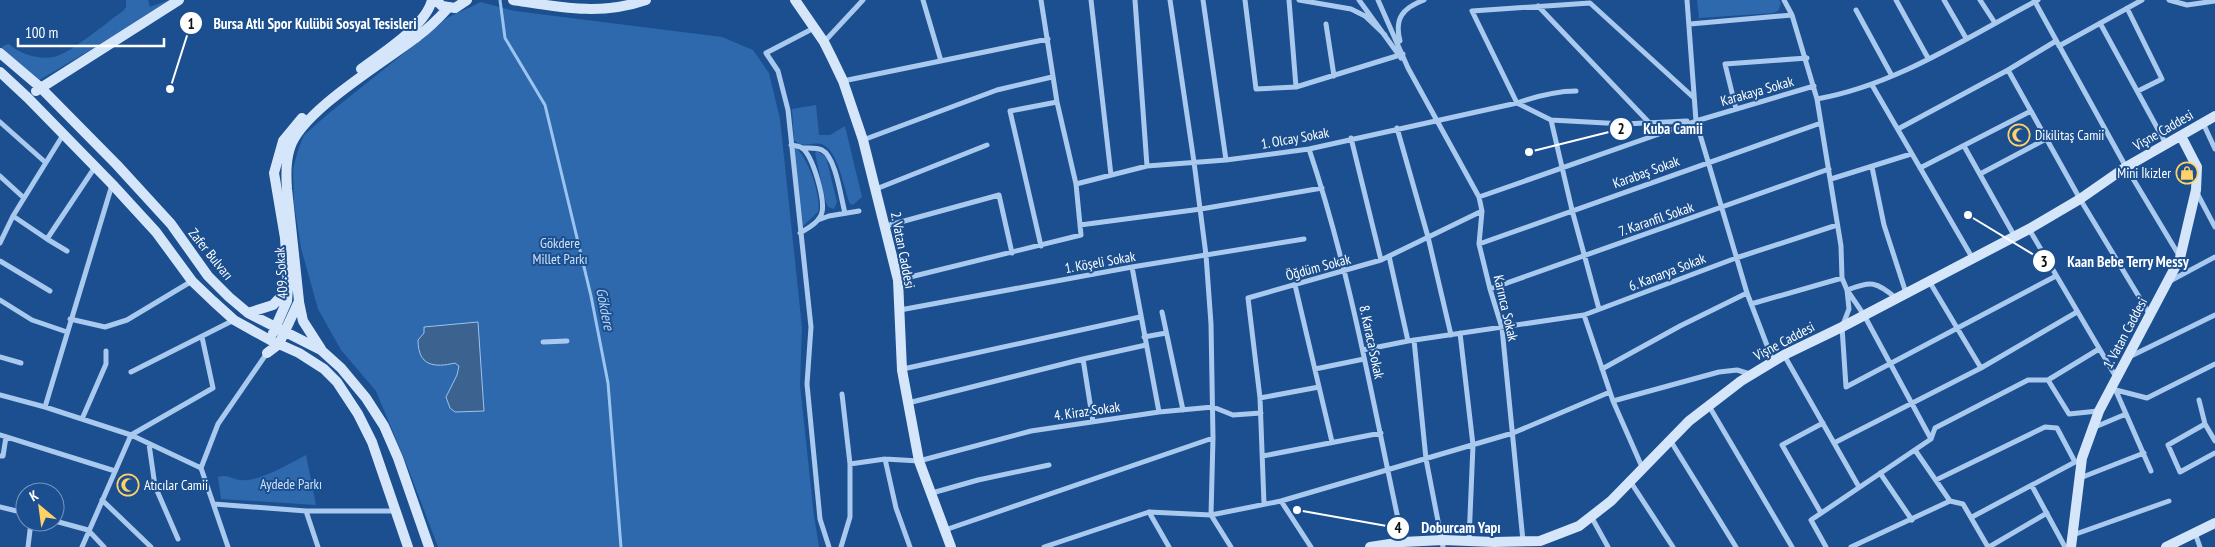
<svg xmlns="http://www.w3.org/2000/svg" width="2215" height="547" font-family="'PT Sans Narrow',sans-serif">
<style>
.green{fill:#2e69ad}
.water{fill:#3c6290;stroke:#9cc4f0}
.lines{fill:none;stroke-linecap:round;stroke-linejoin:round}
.stream{stroke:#9cc4f0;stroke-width:3}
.street{stroke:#a9c9ee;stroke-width:5}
.secondary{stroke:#d6e6fa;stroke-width:10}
.labels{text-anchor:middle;stroke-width:4;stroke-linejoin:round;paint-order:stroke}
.street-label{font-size:14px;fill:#fff;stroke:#1b4f8f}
.poi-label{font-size:14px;fill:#fff;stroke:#1b4f8f;text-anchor:start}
.park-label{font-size:14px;fill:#cfe3fa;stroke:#1b4f8f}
.water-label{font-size:15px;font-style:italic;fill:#b5d3f5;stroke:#1b4f8f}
.leader{fill:none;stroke:#fff;stroke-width:2}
.callout-dot{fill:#fff;stroke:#1b4f8f;stroke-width:2}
.mark-label{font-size:15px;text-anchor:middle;font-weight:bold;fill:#111}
.callout-label{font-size:15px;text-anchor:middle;font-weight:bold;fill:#fff;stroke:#1b4f8f;stroke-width:4;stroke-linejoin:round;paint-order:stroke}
</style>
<rect width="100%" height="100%" fill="#1b4f8f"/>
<path class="green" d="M126,0H148L150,7L169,0L165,6L36,82L1,49L3,46L9,44C20,54 38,60 54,57C70,54 107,22 123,11L126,7Z
M1697,0H1779L1781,3L1779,10L1774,13L1699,18Z
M480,2L515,11L722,37L753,50L769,73L780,119L802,327L800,385L814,516L819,547H438L408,468L376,391L341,350L318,309L301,248L294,204L293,169L298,150L304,135L328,114L438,26C451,12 464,12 480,2Z
M816,105L819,135H830L845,126L862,197L853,205L850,204C844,190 838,148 821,144C811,142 802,149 794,140L792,109Z
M793,149H797C808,158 822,198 818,212L801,228Z
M817,151L826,157L837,202L834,209L828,207L826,203L815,153Z
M306,455L316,505L221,499L218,477C230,474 230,479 240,480C257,483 291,463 306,455Z"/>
<path class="water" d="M478,322L484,411L455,412L450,408L446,397L457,375L459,366L455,363C434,368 418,366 418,340L424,333V327Z"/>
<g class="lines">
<path class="stream" d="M500,0L505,38L545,105L591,296L608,383L621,547"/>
<path class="street" d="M923,0L941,61
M1091,0L1111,175
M1135,0L1147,166
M1170,0L1194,162L1206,255L1211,324L1213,438L1211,515L1231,547
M1203,0L1226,160
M1245,0L1256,89L1296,87L1403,54
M1289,0L1296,87
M1299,0L1351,9L1365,16L1385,35
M1359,0L1401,58
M1378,0L1408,68L1479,197L1482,211L1479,244L1490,289L1502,328L1523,541
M1687,0L1696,121L1747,293L1773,361
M1784,0L1792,15L1817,99L1841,246L1842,278L1847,290L1849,309L1842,327L1846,387L2056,276
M1896,0L1928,58
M1944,0L1966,38
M1980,0L1995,23
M2034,0L2126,167L2180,257
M2169,0L2187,5L2215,1
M1538,6L1659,133
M2127,8L2162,79L2138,91
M1856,10L1892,76
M2100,23L2166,144
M1326,24L1334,76
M1690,24L1792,15
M814,28L766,53L778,71L788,110L811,327L807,384L820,519L829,547
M1400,41C1394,18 1403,8 1424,0
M824,42L863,0
M2059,46L2142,0
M2008,70L2080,199L2150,315
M843,81L1048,39
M1872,85L1973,259
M1817,99C1897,85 1967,37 2038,0
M1517,103L1472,11L1590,3L1693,97
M1517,103L1551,120L1624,124L1687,121
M1736,109L1725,64L1807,58
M1551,120L1572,210L1599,309
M0,122L45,162
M2203,123L2215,149
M1397,128L1428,237L1451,335
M1898,129L2008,70L2056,41
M1351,138L1381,260
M863,140L997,90L1052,77
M791,145C795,146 800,146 802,148C813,156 825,199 822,212C820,222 808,228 800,233
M1964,146L2015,237
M802,148C808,148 816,147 822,150C836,157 841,199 845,213
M1309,149C1352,277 1374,410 1403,542
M1872,167L1884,225L1906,293
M1920,168L2031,111
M1980,174L2046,139
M0,176L24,198
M1831,179L1911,154
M1076,184L1147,166L1226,160L1309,149L1517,103C1537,96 1555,91 1576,91
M876,189L987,145
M2197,193L2215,227
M1479,197L1696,121L1814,86
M13,216L47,239L95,167
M818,220L829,216L859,211
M1080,225L1201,209L1322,188
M886,226L999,195L1012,253
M2029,229L2116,377
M47,239L67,251
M0,243L13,216L63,135
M1479,244L1821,123
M1041,246L1010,111L1057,102
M1389,256L1408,341
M0,261L50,291
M1132,267L1159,412
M898,280L1081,235L1076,184L1057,102L1041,0
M1929,281L1981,368
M2170,281L2215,257
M1295,285L1332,442
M1490,289L1829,169
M1896,298C1875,281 1872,281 1847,290L1864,315L1931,439
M0,300L32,320L67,332
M1751,304L1842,278
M900,310L1132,267L1304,239
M1162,312L1183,410
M1584,315L1613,401L1642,467
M70,319L105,327L127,320L192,281
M1460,333L1473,445L1469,540
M1144,337L1166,333
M1414,340L1426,459L1443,547
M543,342L567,341
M1363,350L1408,341L1584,315L1736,258L1837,225
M1784,355L1859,487
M0,357L21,363
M2129,357L2215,315
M1083,359L1093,422
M903,369L1140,317
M1315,369L1364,359
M1602,369L1680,326L1747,293
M131,372L234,320
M2048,380L2069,414L2098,411
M2112,389L2147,398L2215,364
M2116,391L2151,471
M842,394L850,464
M0,395L45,407L131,435L201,468L228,547
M1260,398L1319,387
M2199,400L2205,424L2215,441
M1613,401L1719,372L1737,370L1750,374
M908,403L1083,359L1146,345
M1709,406L1792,547
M45,407L112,185
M82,419L106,364V351
M2205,424L2168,445L2180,472L2215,453
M2095,427L2126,414
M0,435L115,471
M131,435L213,388L202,337
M1670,440L1736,547
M1834,443L1981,368L2077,312
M149,444L155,486L178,539
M1915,450L1950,501L1963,504L1988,547
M0,456H3L6,437
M1263,456L1381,433
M885,459L896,508L910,547
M201,468L218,424L267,353
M1880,473L1912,520
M2080,478L2144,453
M1936,480L2045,427L2057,428L2075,462
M1630,481L1673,547
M2032,486L2065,547
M932,493L978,480L1049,465
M102,500L151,547
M1281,501L1311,547
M214,504L306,511H396
M1264,504L1260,398L1248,298L1381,260L1482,211
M0,507L25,513
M306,511L318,547
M1149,512L1169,547
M1821,513L1782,445L1823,423
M1972,517L2077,461
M1592,518L1608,547
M55,521L88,530L104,547
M945,530L1213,438
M2195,533L2200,547
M2073,535L2169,501
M28,547L31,522
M82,547L131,435
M841,547L850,517V464L885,459L919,461L1031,431L1159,412L1213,407L1233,415L1261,413
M1044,547L1149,512L1211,515L1281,501L1513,433L1610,392
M1826,547L1811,520L1931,439L1935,428L2028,380H2048L2099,349
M1851,547L1950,501
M1989,547L2047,513"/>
<path class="secondary" d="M436,0L442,6L455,8L467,0
M513,0C559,7 600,16 646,0
M795,0L824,42L832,58L843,81L863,140L898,280L902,370L919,461L951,547
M0,53L40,87L117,165L171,224L208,276L229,297L248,313L321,350L341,368L366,398L384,426L398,458L429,547
M361,69C382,53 426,26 432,0
M0,72L28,98L112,184L156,232L192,281L213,301L234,320L270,340L299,353L324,369L337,382L358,414L372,442L408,547
M36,91L179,0
M299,302L303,321L321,349
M248,313L273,305L288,289
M273,333L287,301L288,288L285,238L274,173L283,141L302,118
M267,353L279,344L299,301L287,189C286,176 286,160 290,148C301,111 386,61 418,36C429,28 439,18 448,8
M1370,547L1403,542L1443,540L1494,542L1540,541L1579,526L1611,501L1689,421L1741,381L1784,355L1842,327L2029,229L2080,199L2126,167L2215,116
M2071,547L2082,458L2099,411L2180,258L2196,190L2197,167L2181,136
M2166,547L2215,523"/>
</g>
<defs>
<g id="mosque-ring" transform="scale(1.125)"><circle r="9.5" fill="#1b4f8f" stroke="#ffd166" stroke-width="1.5"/><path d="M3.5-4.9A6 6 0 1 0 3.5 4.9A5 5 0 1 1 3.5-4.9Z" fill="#ffd166"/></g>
<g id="shop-ring" transform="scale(1.125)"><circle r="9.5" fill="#1b4f8f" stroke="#ffd166" stroke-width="1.5"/><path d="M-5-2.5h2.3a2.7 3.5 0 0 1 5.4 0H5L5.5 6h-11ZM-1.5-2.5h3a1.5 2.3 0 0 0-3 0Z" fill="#ffd166"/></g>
</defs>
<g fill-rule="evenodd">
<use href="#mosque-ring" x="2019" y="135"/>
<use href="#shop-ring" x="2187" y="173"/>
<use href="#mosque-ring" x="128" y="485"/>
</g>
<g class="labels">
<g class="street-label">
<text transform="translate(1757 91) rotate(-16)" y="5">Karakaya Sokak</text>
<text transform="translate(2163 130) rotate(-30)" y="5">Vişne Caddesi</text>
<text transform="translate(1295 138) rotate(-10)" y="5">1. Olcay Sokak</text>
<text transform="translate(1646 172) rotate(-20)" y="5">Karabaş Sokak</text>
<text transform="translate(1656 219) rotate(-19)" y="5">7. Karanfil Sokak</text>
<text transform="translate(903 250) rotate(79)" y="5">2. Vatan Caddesi</text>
<text transform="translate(211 254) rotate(51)" y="5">Zafer Bulvarı</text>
<text transform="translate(1100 262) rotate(-10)" y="5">1. Köşeli Sokak</text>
<text transform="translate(1318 267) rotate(-15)" y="5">Öğdüm Sokak</text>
<text transform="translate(1667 272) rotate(-21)" y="5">6. Kanarya Sokak</text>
<text transform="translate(281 273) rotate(-94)" y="5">409. Sokak</text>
<text transform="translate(1506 308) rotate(77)" y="5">Karınca Sokak</text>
<text transform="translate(2125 333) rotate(-62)" y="5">1. Vatan Caddesi</text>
<text transform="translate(1784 341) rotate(-28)" y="5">Vişne Caddesi</text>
<text transform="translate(1372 342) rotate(78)" y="5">8. Karaca Sokak</text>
<text transform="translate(1087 411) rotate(-8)" y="5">4. Kiraz Sokak</text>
</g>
<g class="poi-label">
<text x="2035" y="140">Dikilitaş Camii</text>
<text x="2171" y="178" text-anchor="end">Mini İkizler</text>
<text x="144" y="490">Atıcılar Camii</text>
</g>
<g class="park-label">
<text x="560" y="248">Gökdere<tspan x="560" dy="16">Millet Parkı</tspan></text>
<text x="291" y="489">Aydede Parkı</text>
</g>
<g class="water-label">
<text transform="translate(605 309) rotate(79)" y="5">Gökdere</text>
</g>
</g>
<path class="leader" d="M170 89L191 23M1529 152L1621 129M1968 215L2044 261M1297 510L1398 528"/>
<g class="callout-dot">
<circle cx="170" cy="89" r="5"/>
<circle cx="1529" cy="152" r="5"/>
<circle cx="1968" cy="215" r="5"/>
<circle cx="1297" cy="510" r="5"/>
<circle cx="191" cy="23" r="12"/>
<circle cx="1621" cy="129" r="12"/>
<circle cx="2044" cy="261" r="12"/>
<circle cx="1398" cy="528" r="12"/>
</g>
<g class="mark-label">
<text x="191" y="29">1</text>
<text x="1621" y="134">2</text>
<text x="2044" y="267">3</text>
<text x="1398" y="533">4</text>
</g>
<g class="callout-label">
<text x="315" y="29">Bursa Atlı Spor Kulübü Sosyal Tesisleri</text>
<text x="1673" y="134">Kuba Camii</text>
<text x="2128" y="267">Kaan Bebe Terry Messy</text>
<text x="1461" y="533">Doburcam Yapı</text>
</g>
<g transform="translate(40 507) rotate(331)"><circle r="24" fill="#1b4f8f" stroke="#7695bc"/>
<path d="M0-4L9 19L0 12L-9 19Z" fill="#ffd166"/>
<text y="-8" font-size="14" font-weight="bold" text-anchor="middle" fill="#ffffff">K</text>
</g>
<path d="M18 38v8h146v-8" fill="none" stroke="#ffffff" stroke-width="2.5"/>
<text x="25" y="38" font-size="15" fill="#ffffff" stroke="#1b4f8f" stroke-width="4" paint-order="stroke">100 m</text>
</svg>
